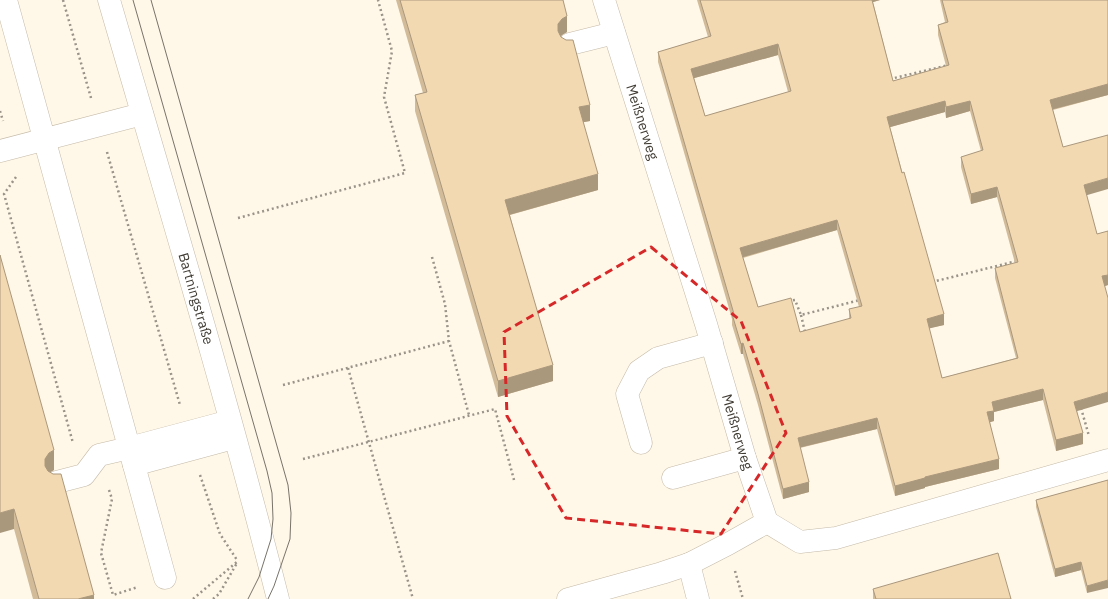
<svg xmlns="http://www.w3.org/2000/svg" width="1108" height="599" font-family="'IBM Plex Sans',sans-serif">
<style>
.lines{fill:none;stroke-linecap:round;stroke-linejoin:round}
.minor-casing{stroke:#c4baa8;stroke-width:23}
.path{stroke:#999388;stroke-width:2.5;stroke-dasharray:2 3;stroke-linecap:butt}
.minor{stroke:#fff;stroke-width:22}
.tram{stroke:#787369;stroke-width:1}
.wall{fill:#d1bb99;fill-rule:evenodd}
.shaded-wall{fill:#aa987d}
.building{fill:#f3d9b2;stroke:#aa987d;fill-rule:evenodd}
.marked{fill:none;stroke:#d62828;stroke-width:3;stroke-dasharray:8 5;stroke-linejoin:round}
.labels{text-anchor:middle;stroke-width:3;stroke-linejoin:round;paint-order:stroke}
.street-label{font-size:14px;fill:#403c34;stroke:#fff7e8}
</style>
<rect width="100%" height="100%" fill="#fff7e8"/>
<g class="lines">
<g class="minor-casing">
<g id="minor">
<path d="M6,0L165,578"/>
<path id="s1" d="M109,0C167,199 227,398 278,599"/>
<path id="s2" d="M604,0L706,324L745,458L767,522L800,542L836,538L1108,460"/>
<path d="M570,44L614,33"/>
<path d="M0,151L142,114"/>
<path d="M641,443L627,394L639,371L658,358L712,343"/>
<path d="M134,465L234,438"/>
<path d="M673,478L745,458"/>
<path d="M57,482L84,475L99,455L129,448L230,421"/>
<path d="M689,564L698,599"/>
<path d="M568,599L662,573L689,564L728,544L767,522"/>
</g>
</g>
<path class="path" d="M63,0L91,98
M890,79L949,65
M0,111L3,121
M107,152L180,405
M16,177L4,194L73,443
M238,218L405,173L384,97L392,51L378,0
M432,257L445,304L449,341L469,415
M932,282L1017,261
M788,301L795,300L801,315L860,300
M801,315L805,332
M348,368L413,599
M283,385L449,341
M1081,408L1089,436
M303,459L495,409L514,480
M200,475L220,534L237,560
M109,490L112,499L101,553L113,595L138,587
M735,571L743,599
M193,599L238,561
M213,599L219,594L237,563"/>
<use href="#minor" class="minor"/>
<path class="tram" d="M133,0L267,471L272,493L273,519L271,539L259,577L248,599
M151,0L288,485L291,513L290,539L274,586L268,599"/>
</g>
<path class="wall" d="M396,0H563L567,32L562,35L561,36L590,121L583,122L598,190L510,215L553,381L498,397L415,111V95L423,93Z
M697,0H880L873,2L893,81L946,66L938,35V25L945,22L940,0H1108V95L1053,110L1063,147L1086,195L1097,234L1108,231V285L1105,286L1077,411L1083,444L1056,451L1043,400L994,412V421L990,422L999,469L925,487V488L895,496L877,429L800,448L809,492L783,499L758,405L743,354H741L732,325V319L658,62V52L708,37ZM778,55L788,92L705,116L694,78ZM970,111L981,151L961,157V167L971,204L997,197L1015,263L995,268V278L1016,358L942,378L929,328L944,325L890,127L945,112L946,118ZM837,230L859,307L849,309V319L800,332L758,307L743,258Z
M0,255L54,470L50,472L94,599H33L14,529Z
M1108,480L1087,593L1081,570L1055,577L1036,507V500Z
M873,589L1011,599H873Z"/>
<path class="shaded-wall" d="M870,0H880L870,3Z
M567,16V32L562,35L558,40V24L562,19Z
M778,44V55L691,79V69Z
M1108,84V95L1050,110V100Z
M945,101V112L887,128V117Z
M970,101V111L946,118V107Z
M590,105V121L579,123V107Z
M598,174V190L505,216V200Z
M1108,178V189L1084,196V185Z
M997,187V197L971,204V194Z
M837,220V230L740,258V248Z
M1108,275V285L1102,287V276Z
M944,314V325L927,329V319Z
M743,343V354H741V344Z
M553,365V381L498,397V381Z
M1043,389V400L994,412V421L987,423V412L992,402Z
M1108,392V402L1074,412V402Z
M877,418V429L798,448V438Z
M1083,433V444L1056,451V440Z
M54,450V470L49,473L45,478V459L49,453Z
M999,459V469L925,487V488L895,496V486L925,477Z
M809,482V492L783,499V489Z
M14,509V529L0,533V513Z
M1081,562V570L1055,577V569Z
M1108,580V588L1087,593V586Z
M94,595V599H78Z"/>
<path class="building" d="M400,0H563L567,16L562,19L558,24V31L561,37L566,40H573L590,105L579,107L598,174L505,200L553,365L498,381L415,95L427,92Z
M700,0H872L893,81L949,65L938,25L948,22L942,0H1108V84L1050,100L1063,147L1108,135V178L1084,185L1097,234L1108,231V275L1102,276L1108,298V392L1074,402L1083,433L1056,440L1043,389L992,402L994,411L987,412L999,459L925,477V478L895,486L877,418L798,438L809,482L783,489L758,394L743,343L741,344L732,314H734L658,52L711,36ZM778,44L791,91L705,116L691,69ZM945,101L946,107L970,101L983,150L961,157L971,194L997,187L1018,262L995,268L1018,358L942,378L927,319L944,314L904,172L902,173L887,117ZM837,220L862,306L849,309L851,318L800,332L791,298L758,307L740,248Z
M0,255L54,450L49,453L45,459V466L48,471L53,474H61L94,595L78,599H39L14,509L0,513Z
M1108,480V580L1087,586L1081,562L1055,569L1036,500Z
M998,553L1011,599H876L873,589Z"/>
<path class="marked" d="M651,247L741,321L786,433L721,534L566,518L507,416L504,332Z"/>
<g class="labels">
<g class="street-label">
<text dy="5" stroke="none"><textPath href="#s2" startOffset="128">Meißnerweg</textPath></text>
<text dy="5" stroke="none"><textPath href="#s1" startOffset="311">Bartningstraße</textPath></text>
<text dy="5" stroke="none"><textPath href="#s2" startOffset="452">Meißnerweg</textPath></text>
</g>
</g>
</svg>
